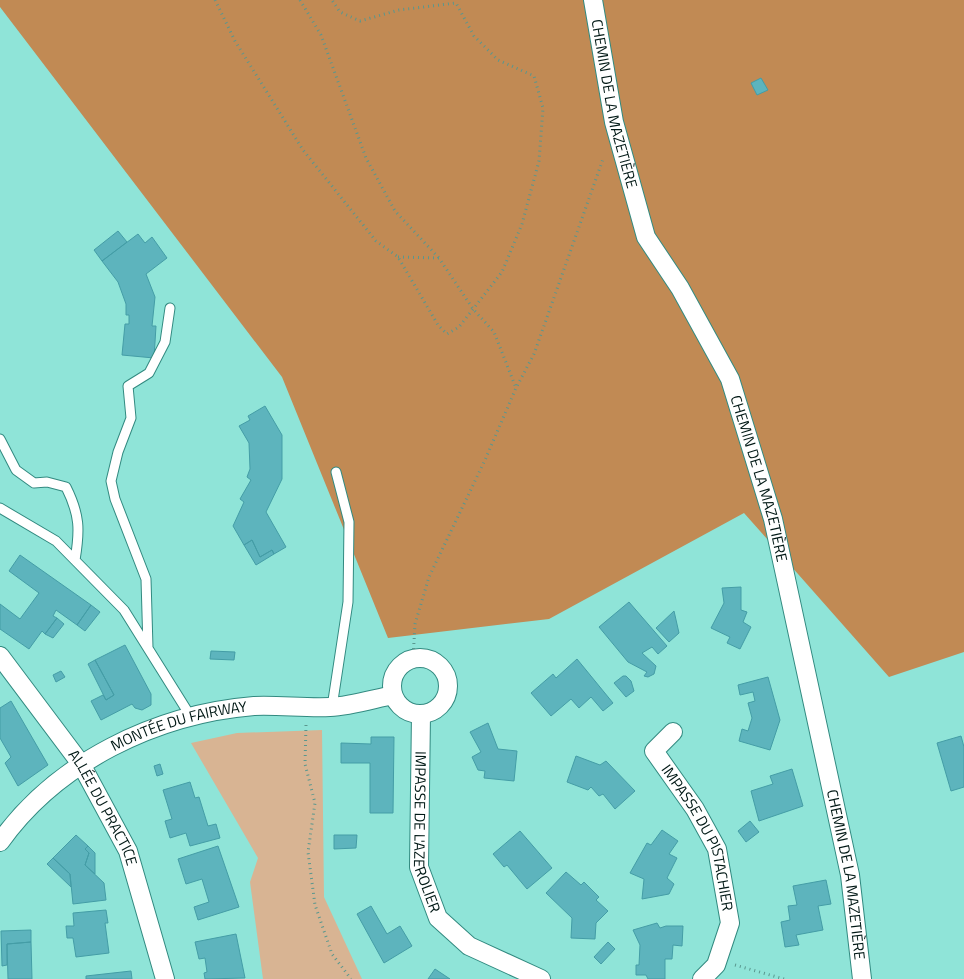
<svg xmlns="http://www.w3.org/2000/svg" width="964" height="979" font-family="'Titillium Web',sans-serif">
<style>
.green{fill:#d8b493}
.forest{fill:#c18a54}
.building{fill:#5db4bd;stroke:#449da6}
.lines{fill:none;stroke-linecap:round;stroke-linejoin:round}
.lane-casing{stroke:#328a80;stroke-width:11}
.street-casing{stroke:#328a80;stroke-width:20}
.path{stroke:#59978e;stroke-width:3;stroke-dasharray:1 4;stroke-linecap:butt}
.lane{stroke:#fff;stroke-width:9}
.street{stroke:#fff;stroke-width:18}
.labels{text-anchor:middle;stroke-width:4;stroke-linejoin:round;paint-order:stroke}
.street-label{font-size:15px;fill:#001815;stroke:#d4fcf6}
</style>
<rect width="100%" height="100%" fill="#8fe4d8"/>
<path class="green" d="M322,730L324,897L362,979H263L250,882L258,858L191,743L237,733Z"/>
<path class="forest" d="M0,0H964V652L889,677L744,513L549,619L388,638L282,377L0,7Z"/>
<path class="building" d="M761,78L768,90L757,95L751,83Z
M118,231L127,242L102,261L94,250Z
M138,234L145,243L152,237L167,258L146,274L155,297L152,326H156L154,358L122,355L125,324H129V315H126V304L118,282L102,261Z
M265,406L282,435V479L266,512L286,547L274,554L272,550L260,557L252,540L244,545L233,526L244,502L240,499L251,480L247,477L250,469L249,443L239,426L250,420L248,416Z
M252,540L260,557L272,550L274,554L256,565L244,545Z
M20,555L91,605L77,625L56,610L53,616L57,618L45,634L42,631L29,649L0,629V604L20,619L39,593L9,571Z
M741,587V610L747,612L743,622L751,627L740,649L727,643L730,637L711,628L724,603L722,588Z
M629,602L667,646L658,654L652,647L642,653L656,666L654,674L648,677L644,676L647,672L628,662L599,627Z
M91,605L100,612L85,631L77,625Z
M674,611L679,633L669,642L656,628Z
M57,618L64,624L53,638L45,634Z
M125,645L151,694V705L142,710L135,708L132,704L101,720L91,701L103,695L106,700L114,695L95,660Z
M211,651L235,652L234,660L210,659Z
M577,659L613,703L603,711L591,697L579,708L571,699L551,716L531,693L553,674L556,678Z
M95,660L114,695L106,700L88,664Z
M61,671L65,677L56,682L53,675Z
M623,676H626L631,681L634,691L626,697L614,683Z
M768,677L780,720L770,750L739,741L742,729L748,731L752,718L748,703L755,701L753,692L740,695L738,685Z
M11,701L48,765L18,786L5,763L11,757L0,738V708Z
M488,723L498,749L517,751L514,781L484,778L485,771L478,770L472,757L481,752L470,732Z
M961,736L964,747V787L951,791L937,743Z
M371,737H394L393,813H370V763H341V743L371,744Z
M576,756L600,765L606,761L635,791L615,809L603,794L599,796L591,787L588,790L567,782Z
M160,764L163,774L157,776L154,766Z
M792,769L803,806L759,821L751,791L773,784L770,776Z
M190,782L195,798L199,797L208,826L216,824L220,838L190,846L186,833L170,838L165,821L172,819L163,790Z
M750,821L759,832L746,842L738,831Z
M662,830L678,841L669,854L677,858L667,878L674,884L669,894L642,899L644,879L630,873L647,843L651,845Z
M520,831L552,868L527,889L507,865L504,867L493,854Z
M76,835L88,846L85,849L89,853L85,865L104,883L106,900L73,904L70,874L53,858Z
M334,835H357L356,848L334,849Z
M88,846L95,853V874L85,865L89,853L85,849Z
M218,846L239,907L198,920L194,907L209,902L202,879L186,884L178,859Z
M53,858L70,874L71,887L47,864Z
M566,872L581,885L584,882L599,897L596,900L608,911L596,923L595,939L571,938L572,918L546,893Z
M826,880L831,904L818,906L823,930L796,935L799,945L785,947L781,922L790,920L788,906L797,905L793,886Z
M371,906L387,934L400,926L412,946L384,963L357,914Z
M106,910L108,923H105L109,953L76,957L73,938H67L66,926H74L73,913Z
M657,923L660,928L666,926H683L682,946L673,945L672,959H665V979H648L646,975H636V965H639L640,945L633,930Z
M31,930V942L7,944V965L2,966L1,931Z
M236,934L245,978L205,979L204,973L207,972L205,958L199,959L195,942Z
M31,942L32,979H8L7,944Z
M608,942L615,949L601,964L594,957Z
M435,969L450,979H428Z
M131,971L132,979H86V976Z"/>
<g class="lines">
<g class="lane-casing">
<path id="lane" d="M0,439L16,470L34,483L47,482L66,487C80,515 80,530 75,560
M0,508L56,541L124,610L191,717
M148,648L146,579L115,499L111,481L118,452L131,418L128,386L149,373L165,342L170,308
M332,707L348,602L349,522L336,472"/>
</g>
<g class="street-casing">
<g id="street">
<path id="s1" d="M593,0L614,122L646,237L680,288L730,379L773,519L850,875L862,979"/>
<path id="s2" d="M0,656L81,764L128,851L165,979"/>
<circle cx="420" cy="686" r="28"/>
<path id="s3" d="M421,714L419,867L438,918L469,946L541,979"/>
<path id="s4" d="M673,732L654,751L695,809L717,849L730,923L716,965L702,979"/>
<path id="s5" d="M0,842C57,762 156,714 254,706C279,705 304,708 330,707C351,706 373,699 393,695"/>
</g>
</g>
<path class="path" d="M215,0L235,41L303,150L376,241L398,257L438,325L447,334L459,327L502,272L522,224L539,161L543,108L534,76L498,60L474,36L456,3L399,10L360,21L340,12L332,0
M300,0L321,35L366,158L395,211L439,258
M398,257L439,258L473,309L494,332L516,388
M413,659L415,624L429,577L485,460L516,388L534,354L603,159
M306,725L305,764L315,803L308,852L315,905L332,954L351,979
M735,965L784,979"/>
<use href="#lane" class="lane"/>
<use href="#street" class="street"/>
</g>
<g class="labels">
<g class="street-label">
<text dy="5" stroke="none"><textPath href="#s1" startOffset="106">CHEMIN DE LA MAZETIÈRE</textPath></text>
<text dy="5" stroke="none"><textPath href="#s1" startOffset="512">CHEMIN DE LA MAZETIÈRE</textPath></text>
<text dy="5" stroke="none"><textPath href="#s5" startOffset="219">MONTÉE DU FAIRWAY</textPath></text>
<text dy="5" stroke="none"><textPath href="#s2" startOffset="184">ALLÉE DU PRACTICE</textPath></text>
<text dy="5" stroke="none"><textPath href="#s3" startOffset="119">IMPASSE DE L'AZEROLIER</textPath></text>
<text dy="5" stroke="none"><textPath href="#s4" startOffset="126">IMPASSE DU PISTACHIER</textPath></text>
<text dy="5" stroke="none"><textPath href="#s1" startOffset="918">CHEMIN DE LA MAZETIÈRE</textPath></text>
</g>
</g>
</svg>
